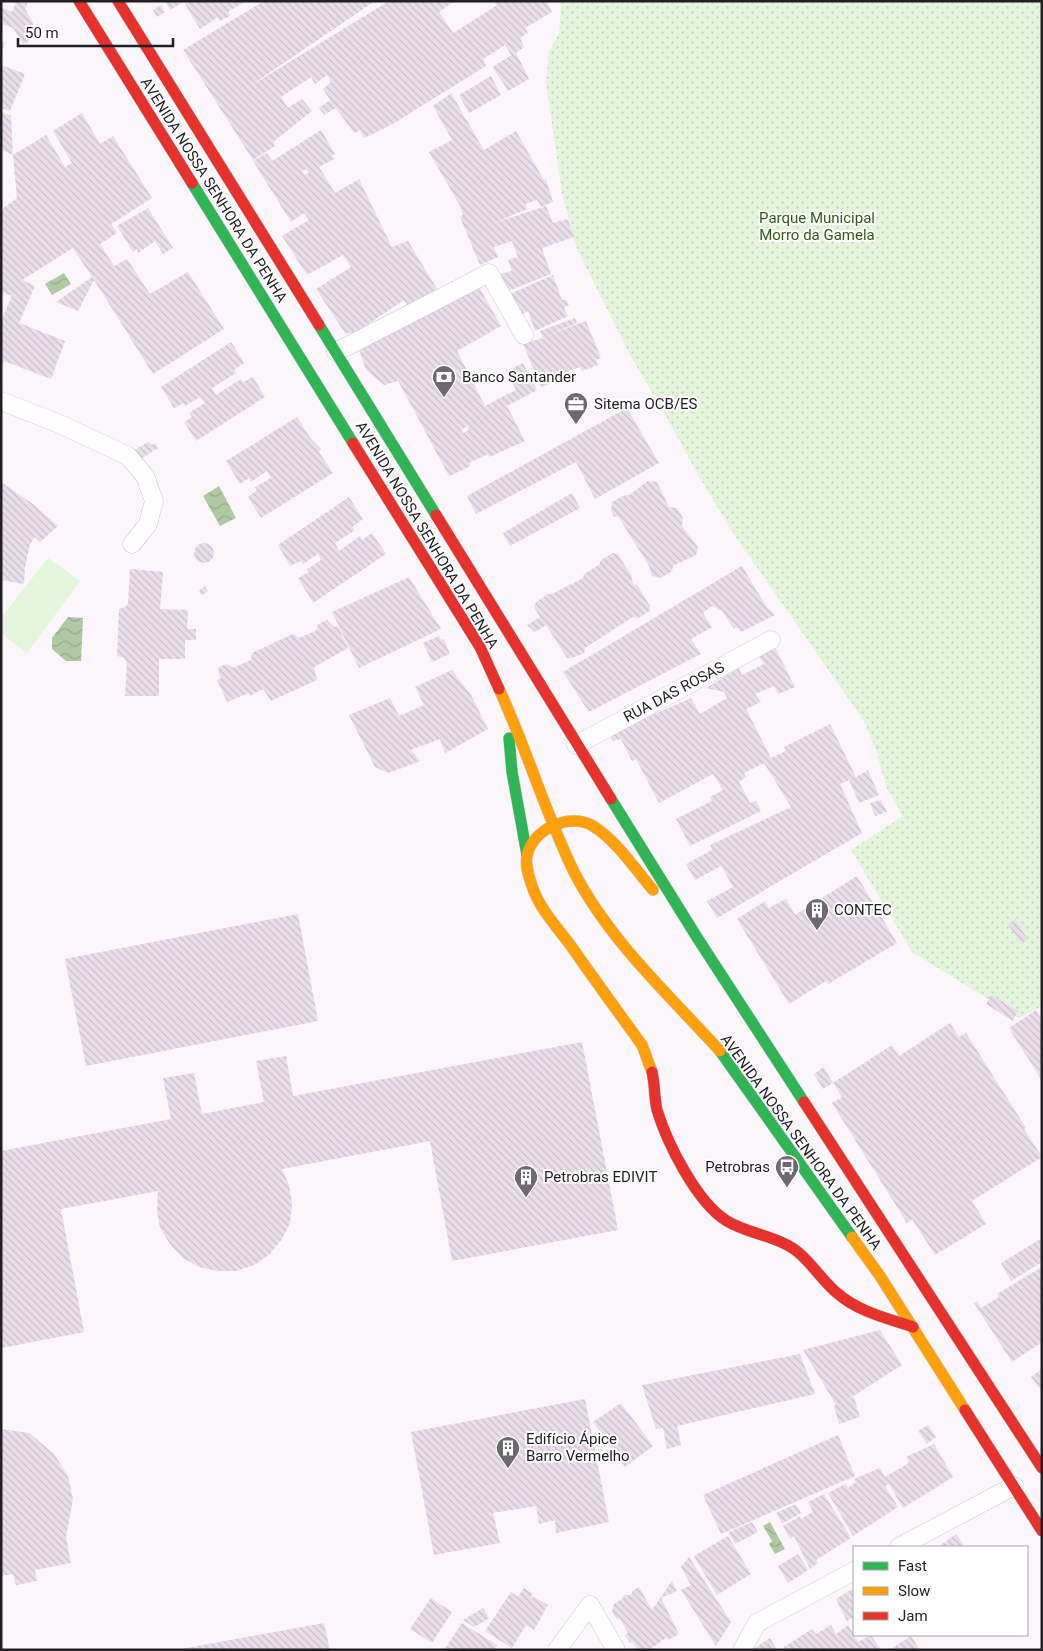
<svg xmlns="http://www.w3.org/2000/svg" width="1043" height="1651" font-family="Roboto,sans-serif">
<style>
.park{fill:url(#park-dots)}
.pitch{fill:#e5f4dc}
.water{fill:url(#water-waves)}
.building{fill:url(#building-back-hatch);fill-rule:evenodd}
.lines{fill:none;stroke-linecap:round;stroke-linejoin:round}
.street-casing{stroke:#ccc9cc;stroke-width:19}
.fast-casing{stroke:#ccc9cc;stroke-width:12}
.slow-casing{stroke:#ccc9cc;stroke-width:12}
.jam-casing{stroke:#ccc9cc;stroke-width:12}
.street{stroke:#fefefe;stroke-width:18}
.fast{stroke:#30b455;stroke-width:11}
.slow{stroke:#ff9f0a;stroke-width:11}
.jam{stroke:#e5322d;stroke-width:11}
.labels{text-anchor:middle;stroke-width:4;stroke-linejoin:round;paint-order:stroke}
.street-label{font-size:15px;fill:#211f22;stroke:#fff}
.park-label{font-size:15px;fill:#315d12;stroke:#fff}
.poi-label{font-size:15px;fill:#211f22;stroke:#fff;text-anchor:start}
</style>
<defs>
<pattern id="park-dots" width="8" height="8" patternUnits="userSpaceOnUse" patternTransform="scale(1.25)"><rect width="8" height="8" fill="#e5f4dc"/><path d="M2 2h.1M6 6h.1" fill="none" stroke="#c4d1bc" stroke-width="1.8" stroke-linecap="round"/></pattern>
<pattern id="water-waves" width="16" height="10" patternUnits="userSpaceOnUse" patternTransform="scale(1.25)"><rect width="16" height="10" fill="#b0c8a4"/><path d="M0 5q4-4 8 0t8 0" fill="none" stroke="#97ab8d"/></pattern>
<pattern id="building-back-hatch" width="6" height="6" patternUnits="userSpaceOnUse" patternTransform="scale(1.25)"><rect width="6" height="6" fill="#e9dfea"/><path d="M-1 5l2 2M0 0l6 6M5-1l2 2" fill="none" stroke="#c8bfc8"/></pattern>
</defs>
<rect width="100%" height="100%" fill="#faf6fa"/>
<path class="park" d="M558,1H1042V1006L1019,1018L912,952L851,850L903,816L887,789L876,750L864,721L735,536L699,477L664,412L631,357L577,249L562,193L546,83L549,51L559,33L561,6Z"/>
<path class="pitch" d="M48,558L80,581L27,653L1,633V618Z"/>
<path class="water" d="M64,273L71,284L52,295L45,284Z
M219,486L236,518L220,526L203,496Z
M68,617L83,618L81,661H66L52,649V638Z
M770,1522L785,1549L775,1554L769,1544L772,1541L763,1526Z"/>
<path class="building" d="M16,1L28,3L25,9L40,35L23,44L13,28L3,24L1,29V7L12,12Z
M165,1H185L170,10Z
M189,1H246L228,12L230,16L220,21L218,17L200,29L185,4Z
M264,1H375L247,88L389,1H455L439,12L453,33L496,6L495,1H546L552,12L525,28L528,33L520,38L524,47L516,53L529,79L508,91L493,67L511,55L505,45L483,59L486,66L391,125L364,138L360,130L354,133L336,108L324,115L319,108L330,100L323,89L331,82L327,75L315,84L311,77L281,97L288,108L302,99L312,111L273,142L275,146L253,160L183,50Z
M161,5L165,12L157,17L153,10Z
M1,41L5,43L1,53Z
M1,65L25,74L10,111L1,108Z
M491,76L501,95L469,113L459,95Z
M451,93L484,150L516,131L544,180L546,179L553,202L541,207L537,200L525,204L527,209L494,223L546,206L553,223L568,219L574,237L542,248L551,274L503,293L496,275L512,271L508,260L518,257L512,241L494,247L498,257L480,265L460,217L463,215L460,206L429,152L452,140L433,106Z
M1,111L11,116L13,155L1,149Z
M82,113L100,144L113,136L152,198L111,224L117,233L100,244L114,266L127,259L150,294L188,272L224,329L153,374L94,280L78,311L56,302L92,277L73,248L22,280L35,286L19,323L65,341L51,379L4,361L1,367V321L12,296L1,292V210L17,198L13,155L46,135L65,167L72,163L53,131Z
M321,130L335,154L332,155L334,159L319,167L335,193L359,179L392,247L408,241L437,289L407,306L404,300L355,333H345L316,289L351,267L343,255L307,275L282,236L309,220L304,213L291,222L253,161L267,153L272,161ZM306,169L309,173L305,175L302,171Z
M148,208L173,248L163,254L155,241L138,253L137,249L133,252L117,226Z
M553,275L562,300H566L569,305L564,308L568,316L535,331L528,311L518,317L508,295Z
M479,287L501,326L457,351L485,406L516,390L506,371L523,363L537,390L507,406L525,441L489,457L488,454L469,463L471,466L449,476L398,381L384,385L366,370L359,349ZM467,426L469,430L463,433L461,430Z
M575,318L577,323L548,335L586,321L601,358L596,360L598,365L582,371L580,367L564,373L565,378L541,387L523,344L543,338L540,331Z
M231,342L244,363L234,370L236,373L212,388L216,395L241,379L243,382L253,377L265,397L196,441L184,422L192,417L189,413L205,403L200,397L185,406L183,403L174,408L161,387Z
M627,408L659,463L595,499L576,462L476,514L467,496Z
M297,417L311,439L321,449L319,452L333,473L261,518L248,497L257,490L255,487L271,478L267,471L251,482L249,478L240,484L226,461Z
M148,442L152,445L155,443L158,448L139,460L133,451Z
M648,481L657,482L669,507L677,508L683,518L682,526L698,547L696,555L673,566L672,571L661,578L652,576L649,566L618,516L614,517L611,511L612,502L625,495H629Z
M1,482L33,504L58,526L40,542L35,537L30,544L25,567L24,584L1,580Z
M572,493L580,508L510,546L503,533Z
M349,497L363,519L352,527L355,530L335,543L339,551L360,536L362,540L372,533L386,554L313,603L298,578L309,572L307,569L321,560L318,554L303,564L301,561L290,566L278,545Z
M194 553a10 10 0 1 1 20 0a10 10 0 1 1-20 0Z
M613,553L618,554L631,575L633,584L637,585L650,606V611L638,618L633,617L585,648L584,653L572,658H567L546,625L535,632L527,625L540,617L534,607L536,602L548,594H552L583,578L584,574L599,565L601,560Z
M742,566L766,606L775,615L741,632L737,627L734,629L722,611L712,606L703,613L712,627L691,639L701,654L589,712L563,672Z
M130,569L163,572L160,609L188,610L187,629H196V640H185V659H159V696H125L127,664L124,658L117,656L119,609L125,607L128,604Z
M409,577L441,629L359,668L332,612Z
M205,586L208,592L201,595L199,591Z
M327,620L334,627L338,626L348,648L314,667L317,680L271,701L263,689L250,696L249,693L227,702L217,680L221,678L218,672L219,667L227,664L233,668L251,660L252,653L293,634L299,638L317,630L318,624Z
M439,636L441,640L444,639L450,654L432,662L423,643Z
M774,645L795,687L778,694L774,686L755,694L761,702L746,709L771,758L786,751L784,747L830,724L856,777L868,770L879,795L859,803L849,780L840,784L862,833L717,918L707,901L733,887L721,866L695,880L686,864L712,850L710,845L791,807L764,763L744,773L746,777L739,782L750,803L756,801L761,811L690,846L676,819L712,801L710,797L723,790L713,774L659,803L636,759L632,761L621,739L613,741L609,734L691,698L700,714L727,698L724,692L706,688L739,668L742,675L764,664L758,655Z
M452,670L471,695L488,729L445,753L440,739L411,750L421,761L388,773L375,767L349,715L390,698L399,716L424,705L415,687Z
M881,800L887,812L875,816L870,803Z
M857,876L897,943L828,984L826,981L789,1004L737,919L765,901L769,908L786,899L795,915Z
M298,914L318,1021L86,1066L65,959Z
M1015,919L1028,940L1021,943L1008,924Z
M991,995L1018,1011L1013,1021L986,1004Z
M1036,1010L1042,1020V1081L1009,1028Z
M950,1023L959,1037L966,1033L1026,1128L1024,1129L1042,1157L972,1201L986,1224L935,1255L912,1219L907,1223L832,1103L842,1097L833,1083L892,1045L899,1056Z
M582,1042L618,1230L452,1261L430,1141L282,1169L289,1185L292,1204L290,1223L282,1239L270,1254L254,1265L236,1271H218L199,1267L183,1258L170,1244L160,1228L157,1210L158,1191L61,1209L84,1332L1,1348V1151L171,1119L163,1078L194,1073L202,1114L264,1102L256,1061L286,1056L293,1096Z
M824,1067L833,1083L823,1089L814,1074Z
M1042,1238V1262L1011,1281L1001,1263Z
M1042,1267V1342L1012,1362L974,1303L977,1301L981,1308L999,1297L997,1294Z
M880,1330L902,1365L847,1400L854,1397L860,1417L839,1424L834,1406L836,1405L803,1350Z
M800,1354L815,1394L677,1426L681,1445L667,1449L663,1428L656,1429L642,1385Z
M1042,1369V1387L1039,1388L1031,1377Z
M585,1399L609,1522L556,1533L555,1520L539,1524L536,1506L493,1513L500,1543L434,1555L411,1432Z
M621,1403L653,1446L625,1467L593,1422Z
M928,1425L936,1437L927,1444L918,1431Z
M1,1429L29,1433L54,1454L68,1476L73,1499L66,1537L71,1563L35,1570L37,1581L16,1585L13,1574L1,1576Z
M838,1435L855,1476L721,1534L703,1495Z
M934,1444L953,1477L903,1508L889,1484L885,1486L898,1507L853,1536L828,1493L845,1484L848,1488L856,1482L854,1479L880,1468L885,1477L909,1463L906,1457Z
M824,1494L851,1538L816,1560L818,1563L810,1569L794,1536L790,1539L783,1526L800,1516L801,1519L813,1512L808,1502Z
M796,1504L801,1513L782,1524L776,1513Z
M752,1522L758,1532L735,1544L729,1532Z
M956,1534L965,1547H938Z
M728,1536L751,1574L717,1595L694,1556Z
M798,1554L808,1570L788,1583L778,1566Z
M689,1557L731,1622L716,1646L681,1590L691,1585L681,1567Z
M672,1581L677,1591L661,1598L679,1634L668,1640L667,1637L649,1650H638L633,1642L630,1643L625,1635L628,1633L620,1619L616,1618L612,1612L614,1604L622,1599L624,1595H631L633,1590L639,1587L652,1610Z
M524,1588L533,1594L530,1598L534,1597L548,1605L534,1630L526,1625L512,1648L485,1631L511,1592L518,1597Z
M854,1588V1617L847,1621L836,1599Z
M431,1598L452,1612L432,1643L410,1629Z
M483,1608L489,1618L474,1627L463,1620Z
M324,1623L330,1650H181V1649Z
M462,1623L497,1645L494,1650H444Z
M831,1625L836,1634L848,1625L858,1642L871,1635L881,1650H785L784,1647L812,1629L816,1634Z
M911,1636L920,1650H889Z
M770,1638L777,1650H752Z"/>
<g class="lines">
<g class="street-casing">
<path id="street" d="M336,352L489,273L524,335
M1,401L62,425L128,456L145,476L154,501L148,524L132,544
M576,745L771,640
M899,1547L1014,1486
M557,1650L590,1605L616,1650
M742,1650L757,1623L854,1571"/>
</g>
<g class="fast-casing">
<path id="fast" d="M192,183L353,443
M319,325L436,515
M509,738L512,772L527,855
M611,799L698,939L804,1102
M720,1051L852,1237"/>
</g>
<g class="slow-casing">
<path id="slow" d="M499,689C527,749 545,813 574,872C609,940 669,995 720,1051
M652,1072L642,1045C618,1012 594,979 571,946C557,927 539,908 532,886C529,877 525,866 527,856C532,829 570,812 593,826C617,841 635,869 653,890
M852,1237L880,1276L965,1410"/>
</g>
<g class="jam-casing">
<path id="jam" d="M79,1L192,183
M118,1L319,325
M353,443L480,647L499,689
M436,515L611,799
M652,1072C655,1084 654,1097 657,1110C667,1143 697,1203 727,1221C748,1234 774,1235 794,1249C811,1261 821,1280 837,1293C859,1312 886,1318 913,1327
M804,1102L1042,1468
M965,1410L1042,1531"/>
</g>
<use href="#street" class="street"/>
<use href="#fast" class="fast"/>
<use href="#slow" class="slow"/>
<use href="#jam" class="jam"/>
</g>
<defs>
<g id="bank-pin" transform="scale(1.25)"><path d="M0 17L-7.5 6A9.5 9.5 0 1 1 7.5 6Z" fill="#6d6a6e" stroke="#fff"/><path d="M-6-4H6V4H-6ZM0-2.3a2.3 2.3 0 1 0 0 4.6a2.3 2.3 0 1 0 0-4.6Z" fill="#fff"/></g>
<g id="office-pin" transform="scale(1.25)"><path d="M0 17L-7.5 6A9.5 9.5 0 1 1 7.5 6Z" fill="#6d6a6e" stroke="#fff"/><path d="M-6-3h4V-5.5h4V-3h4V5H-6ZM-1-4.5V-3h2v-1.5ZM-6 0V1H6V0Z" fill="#fff"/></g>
<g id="building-pin" transform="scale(1.25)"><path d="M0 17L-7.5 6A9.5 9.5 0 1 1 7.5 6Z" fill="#6d6a6e" stroke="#fff"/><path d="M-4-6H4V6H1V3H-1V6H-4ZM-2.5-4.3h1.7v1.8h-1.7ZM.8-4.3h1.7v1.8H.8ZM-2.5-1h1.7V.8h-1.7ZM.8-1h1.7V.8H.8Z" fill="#fff"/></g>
<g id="bus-pin" transform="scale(1.25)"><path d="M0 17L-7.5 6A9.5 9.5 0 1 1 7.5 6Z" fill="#6d6a6e" stroke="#fff"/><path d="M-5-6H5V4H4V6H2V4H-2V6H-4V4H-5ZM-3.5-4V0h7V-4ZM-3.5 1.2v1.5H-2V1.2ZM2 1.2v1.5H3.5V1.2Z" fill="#fff"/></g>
</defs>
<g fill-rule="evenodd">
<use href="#bank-pin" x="444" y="377"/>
<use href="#office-pin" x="576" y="404"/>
<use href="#building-pin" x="817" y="910"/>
<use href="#bus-pin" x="787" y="1167"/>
<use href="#building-pin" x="526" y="1177"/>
<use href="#building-pin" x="508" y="1448"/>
</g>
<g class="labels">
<g class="street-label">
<text transform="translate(214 190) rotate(58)" y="5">AVENIDA NOSSA SENHORA DA PENHA</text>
<text transform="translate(427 535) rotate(59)" y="5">AVENIDA NOSSA SENHORA DA PENHA</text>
<text transform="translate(674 692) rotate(-28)" y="5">RUA DAS ROSAS</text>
<text transform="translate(801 1142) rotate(54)" y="5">AVENIDA NOSSA SENHORA DA PENHA</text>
</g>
<g class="park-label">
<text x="817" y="223">Parque Municipal<tspan x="817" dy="17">Morro da Gamela</tspan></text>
</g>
<g class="poi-label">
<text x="462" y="382">Banco Santander</text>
<text x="594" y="409">Sitema OCB/ES</text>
<text x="834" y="915">CONTEC</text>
<text x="770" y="1172" text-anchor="end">Petrobras</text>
<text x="544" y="1182">Petrobras EDIVIT</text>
<text x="526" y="1444">Edifício Ápice<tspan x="526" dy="17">Barro Vermelho</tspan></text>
</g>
</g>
<rect width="1043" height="1651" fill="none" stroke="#211f22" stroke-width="5"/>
<rect x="853" y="1546" width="175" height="90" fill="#ffffff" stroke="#a6a5a7"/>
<rect x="863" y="1562" width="25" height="8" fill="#30b455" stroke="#a6a5a7"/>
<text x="898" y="1571" font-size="15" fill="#211f22">Fast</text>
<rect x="863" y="1587" width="25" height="8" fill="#ff9f0a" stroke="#a6a5a7"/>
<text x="898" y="1596" font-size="15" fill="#211f22">Slow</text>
<rect x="863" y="1612" width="25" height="8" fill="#e5322d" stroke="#a6a5a7"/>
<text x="898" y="1621" font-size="15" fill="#211f22">Jam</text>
<path d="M18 38v8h155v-8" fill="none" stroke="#211f22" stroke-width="2.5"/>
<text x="25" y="38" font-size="15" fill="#211f22" stroke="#ffffff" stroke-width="4" paint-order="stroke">50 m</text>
</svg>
